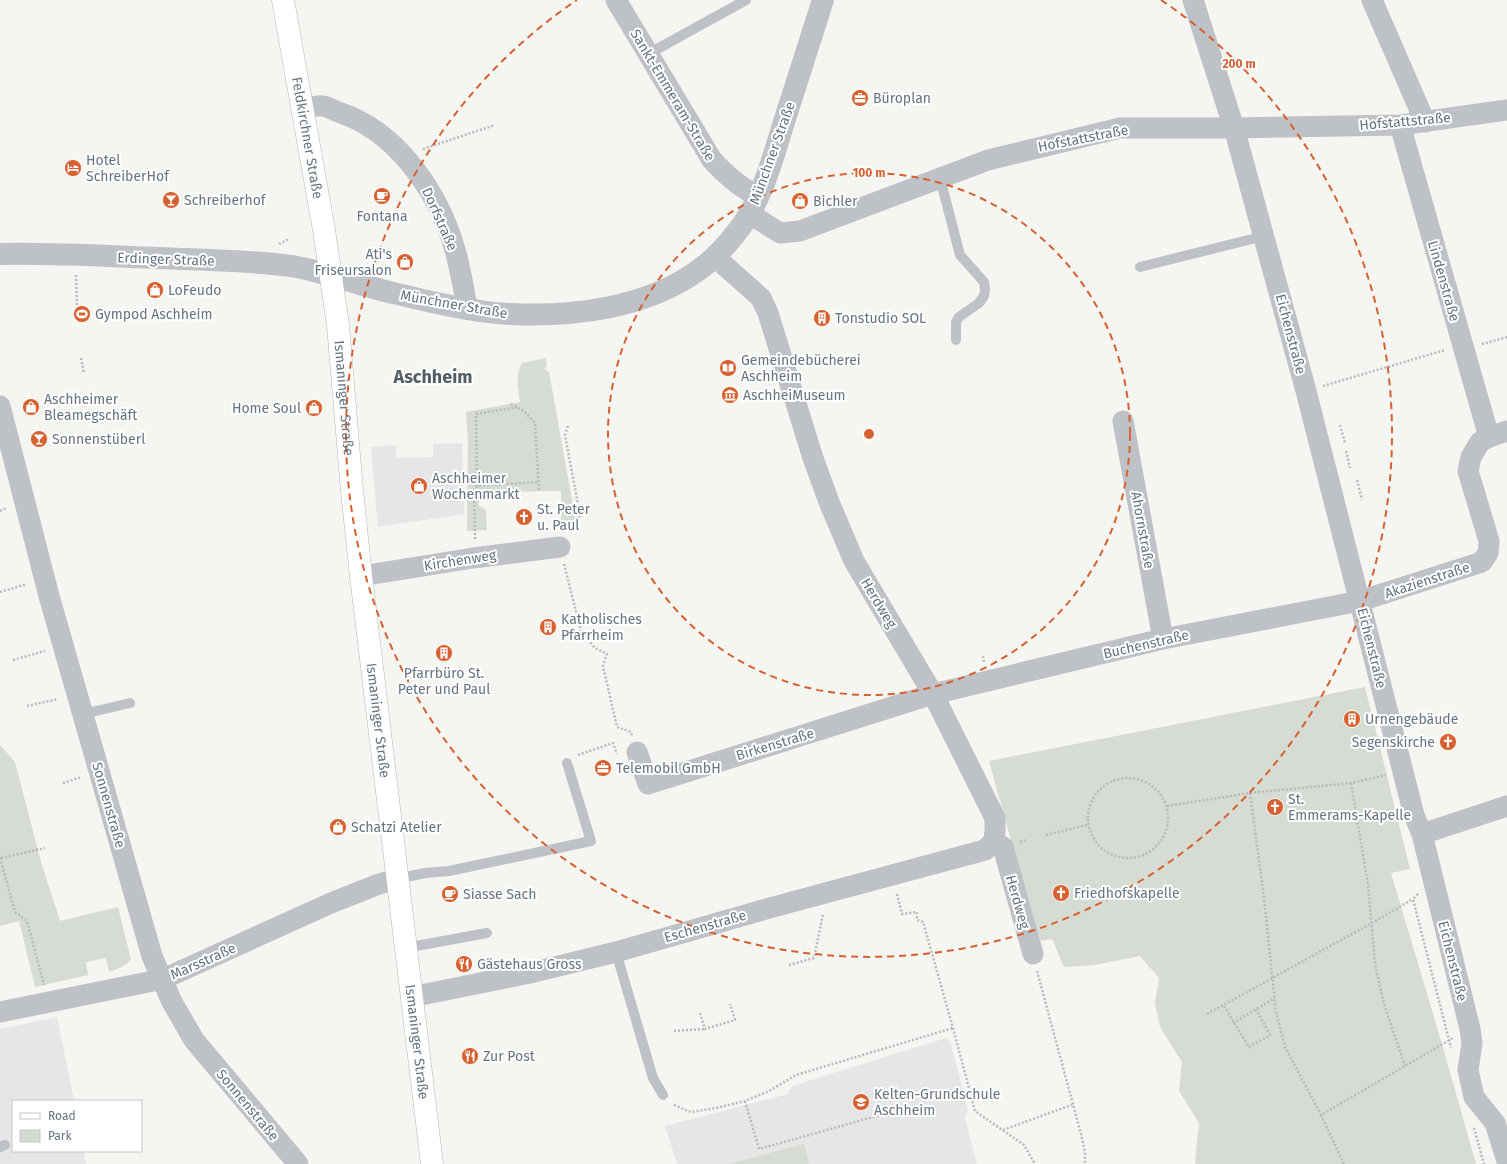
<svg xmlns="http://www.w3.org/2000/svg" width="1507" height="1164" font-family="'Fira Sans',sans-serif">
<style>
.built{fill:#e5e6e5}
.green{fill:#d6dbd3}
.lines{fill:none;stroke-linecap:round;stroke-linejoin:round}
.secondary-casing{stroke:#b3b7bb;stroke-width:23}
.path{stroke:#b8babd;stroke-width:2.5;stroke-dasharray:2 2;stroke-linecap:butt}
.service{stroke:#bec1c5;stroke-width:10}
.minor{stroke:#bec1c5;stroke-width:21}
.tertiary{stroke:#bec1c5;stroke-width:22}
.secondary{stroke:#fff;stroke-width:22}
.ring{fill:none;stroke:#d66030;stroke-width:2;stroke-dasharray:7 5}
.labels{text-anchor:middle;stroke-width:4;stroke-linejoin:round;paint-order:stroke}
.street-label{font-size:14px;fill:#667380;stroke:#fff}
.poi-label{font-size:14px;fill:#667380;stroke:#fff;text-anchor:start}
.district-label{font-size:18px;font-weight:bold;fill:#535d66;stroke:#fff}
.centre{fill:#d66030;stroke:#fff;stroke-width:2}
.ring-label{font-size:12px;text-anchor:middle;font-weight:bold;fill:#d66030;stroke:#fff;stroke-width:4;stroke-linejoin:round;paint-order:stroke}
</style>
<rect width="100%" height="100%" fill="#f5f5f1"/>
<path class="built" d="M462,443L464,514L378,527L371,447L396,445V458L433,457V444Z
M57,1017L74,1101H13V1151H84L86,1164H0V1029Z
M946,1038L951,1044L968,1110L965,1118L977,1164H677L665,1126L788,1094L792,1086Z"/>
<path class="green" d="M546,358L547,367L543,368L549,372L573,505L575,523H561V491L486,492L479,497V506L486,510L487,530L467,531L468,443L466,412L520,402C518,388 515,376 522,363Z
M1365,687L1410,869L1391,873L1442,1044L1476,1164H1196L1195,1162L1199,1123L1179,1091L1182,1062L1160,1027L1155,1003L1159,978L1140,956L1095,965L1064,967L1052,939L1039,941L989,761Z
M0,745L15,762L41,862L60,921L118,907L131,960L122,967L109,972L106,958L86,962L88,975L35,987L19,921L0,926Z
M804,1144L809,1164H729Z"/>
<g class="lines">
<g class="secondary-casing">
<g id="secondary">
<path id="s1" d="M283,0L324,230L338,325L352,491L361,576L432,1164"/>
</g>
</g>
<path class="path" d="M423,149L495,125
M279,244L289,239
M76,275L77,306
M1482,344L1507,337
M81,358L84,373
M1323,386L1445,350
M511,404L524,411L535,423L539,491
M1340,425L1345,443
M568,426L565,435L580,515L577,524L569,531
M1346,451L1350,468
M1357,480L1362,500
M477,486L476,414L518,407
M0,511L7,508
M475,539L474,491L477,486L539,482
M564,564L581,631L595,648L607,654L603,666L617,727L631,732L632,736
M0,592L27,584
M983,656L984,663
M13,660L45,651
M27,706L58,699
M578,755L613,743L617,754
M1088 818a40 40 0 1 1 80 0a40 40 0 1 1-80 0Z
M63,783L82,777
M1351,783L1368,884L1375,964L1384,1004L1405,1066
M1250,793L1264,898L1276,1012L1285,1047L1321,1115L1453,1038
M1167,806L1250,793L1351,783L1386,775
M1046,835L1087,825
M1020,842L1027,840
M0,858L15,912L27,921L44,985
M1,858L45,848
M897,894L902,914L917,912V920L923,922L953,1028L975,1111L1024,1145L1035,1164
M1418,894L1413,899L1451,1048
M789,965L814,958L823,914
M1037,971L1081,1134L1085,1152V1164
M1224,1006L1249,1047L1270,1035L1256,1009
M700,1013L705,1029L735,1020L730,1004
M1207,1014L1372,923L1413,899
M1233,1023L1275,998
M674,1031L705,1029
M745,1101L759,1149L880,1115
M674,1105L691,1112L716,1108L745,1101L769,1091L796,1075L953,1028
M1321,1115L1344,1164
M1474,1128L1484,1164
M1003,1130L1074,1104"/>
<path class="service" d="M648,54L746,0
M940,178L960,255L984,282L985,290L984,296L979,303L959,317L956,322V340
M1140,267L1264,236
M83,714L130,703
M397,879L425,873L449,871L591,841L567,763
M405,948L487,933
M616,952L653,1078L663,1095
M0,1147L5,1145"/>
<path class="minor" d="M616,0L712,160C725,174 740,188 758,196
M1193,0L1234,128L1306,391L1414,815L1422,834L1470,1029L1472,1043L1468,1070L1474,1097L1495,1123L1507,1161
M1372,0L1425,122
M302,109C309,108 317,105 323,106C329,107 335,111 341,113C394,131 433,185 451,237C459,260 463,284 467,308
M1400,125L1489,437
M750,214L780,233L800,231L988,160L1120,128H1234L1400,125L1507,110
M715,257L761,298L768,313L813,458L829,502L854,561L933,694L995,818V830L994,841L1003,847L1033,954
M0,406L49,596L152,956L172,1002L194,1040L298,1164
M1123,421L1163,639
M361,576L473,558L560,547
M637,752L648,784L933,694L1163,639L1360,601L1482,562L1488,553L1489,541L1468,471L1471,457L1480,442L1489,437L1507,431
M1422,834L1507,806
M411,997L530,973L616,952L766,909L985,850L994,841
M0,1012L163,979L331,903L379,884L397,879"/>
<path class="tertiary" d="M0,254C53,253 105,256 158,258C202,260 247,260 291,266C324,271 356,284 389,292C427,301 471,312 510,314C573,317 648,308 700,269C714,259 726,246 736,233C762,202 772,160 784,122C797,81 810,41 823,0"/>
<use href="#secondary" class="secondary"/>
</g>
<g class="ring">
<circle cx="869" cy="434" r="261"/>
<path d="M1161 0A523 523 0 1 1 577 0"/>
</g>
<defs>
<g id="office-disc" transform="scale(0.9)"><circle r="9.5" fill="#d66030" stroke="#fff"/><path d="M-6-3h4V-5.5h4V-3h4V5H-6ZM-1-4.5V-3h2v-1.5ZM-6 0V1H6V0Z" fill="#fff"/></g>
<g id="hotel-disc" transform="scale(0.9)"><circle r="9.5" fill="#d66030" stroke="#fff"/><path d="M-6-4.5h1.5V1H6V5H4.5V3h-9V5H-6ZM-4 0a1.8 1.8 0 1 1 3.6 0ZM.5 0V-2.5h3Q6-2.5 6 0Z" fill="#fff"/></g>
<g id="cafe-disc" transform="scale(0.9)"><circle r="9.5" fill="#d66030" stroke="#fff"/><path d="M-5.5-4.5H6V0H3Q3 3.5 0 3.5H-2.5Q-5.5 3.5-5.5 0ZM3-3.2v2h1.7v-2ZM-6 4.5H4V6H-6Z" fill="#fff"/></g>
<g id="bar-disc" transform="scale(0.9)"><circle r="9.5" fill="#d66030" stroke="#fff"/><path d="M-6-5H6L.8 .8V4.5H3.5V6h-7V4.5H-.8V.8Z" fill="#fff"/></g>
<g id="shop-disc" transform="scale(0.9)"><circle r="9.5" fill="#d66030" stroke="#fff"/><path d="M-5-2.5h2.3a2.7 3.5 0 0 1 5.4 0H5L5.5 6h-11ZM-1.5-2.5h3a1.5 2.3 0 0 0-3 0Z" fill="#fff"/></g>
<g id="stadium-disc" transform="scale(0.9)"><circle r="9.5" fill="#d66030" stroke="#fff"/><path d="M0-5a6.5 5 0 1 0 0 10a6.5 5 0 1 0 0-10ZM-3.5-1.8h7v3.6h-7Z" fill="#fff"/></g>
<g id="building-disc" transform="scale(0.9)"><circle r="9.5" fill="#d66030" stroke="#fff"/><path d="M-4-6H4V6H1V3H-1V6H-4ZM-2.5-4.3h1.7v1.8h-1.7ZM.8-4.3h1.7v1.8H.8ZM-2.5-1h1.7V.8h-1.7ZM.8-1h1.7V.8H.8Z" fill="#fff"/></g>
<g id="library-disc" transform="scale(0.9)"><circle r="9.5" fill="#d66030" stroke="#fff"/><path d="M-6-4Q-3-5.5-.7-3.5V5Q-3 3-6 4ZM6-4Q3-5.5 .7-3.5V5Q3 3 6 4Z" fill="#fff"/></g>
<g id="museum-disc" transform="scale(0.9)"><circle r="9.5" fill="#d66030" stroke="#fff"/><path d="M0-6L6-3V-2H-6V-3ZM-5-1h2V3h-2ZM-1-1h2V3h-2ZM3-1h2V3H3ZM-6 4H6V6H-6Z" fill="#fff"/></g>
<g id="church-disc" transform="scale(0.9)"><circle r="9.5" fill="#d66030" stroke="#fff"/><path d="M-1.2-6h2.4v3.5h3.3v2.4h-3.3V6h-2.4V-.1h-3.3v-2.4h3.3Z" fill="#fff"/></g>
<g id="restaurant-disc" transform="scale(0.9)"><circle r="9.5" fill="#d66030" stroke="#fff"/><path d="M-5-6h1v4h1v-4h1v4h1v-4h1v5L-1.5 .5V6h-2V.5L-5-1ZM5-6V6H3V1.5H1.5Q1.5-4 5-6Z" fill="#fff"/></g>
<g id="school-disc" transform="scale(0.9)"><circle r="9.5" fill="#d66030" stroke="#fff"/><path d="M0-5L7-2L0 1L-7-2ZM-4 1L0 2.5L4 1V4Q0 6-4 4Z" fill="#fff"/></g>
</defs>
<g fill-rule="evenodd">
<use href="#office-disc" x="860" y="98"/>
<use href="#hotel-disc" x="73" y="168"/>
<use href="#cafe-disc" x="382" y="196"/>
<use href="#bar-disc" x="171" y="200"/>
<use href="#shop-disc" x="800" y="201"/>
<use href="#shop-disc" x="405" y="262"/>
<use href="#shop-disc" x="155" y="290"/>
<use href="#stadium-disc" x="82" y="314"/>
<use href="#building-disc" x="822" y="318"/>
<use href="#library-disc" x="728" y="368"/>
<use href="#museum-disc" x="730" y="395"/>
<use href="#shop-disc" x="31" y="407"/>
<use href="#shop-disc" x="314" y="408"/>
<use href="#bar-disc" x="39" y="439"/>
<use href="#shop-disc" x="419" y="486"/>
<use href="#church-disc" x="524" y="517"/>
<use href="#building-disc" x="548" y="627"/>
<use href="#building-disc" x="444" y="653"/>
<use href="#building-disc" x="1352" y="719"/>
<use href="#church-disc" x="1448" y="742"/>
<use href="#office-disc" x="603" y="768"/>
<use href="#church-disc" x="1275" y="807"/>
<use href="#shop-disc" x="338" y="827"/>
<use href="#church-disc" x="1061" y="893"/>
<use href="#cafe-disc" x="450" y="894"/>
<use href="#restaurant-disc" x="464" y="964"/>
<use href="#restaurant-disc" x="470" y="1056"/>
<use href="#school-disc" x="861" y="1102"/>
</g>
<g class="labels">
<g class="street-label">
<text transform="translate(673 95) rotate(59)" y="5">Sankt-Emmeram-Straße</text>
<text transform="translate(1405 121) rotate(-5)" y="5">Hofstattstraße</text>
<text dy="5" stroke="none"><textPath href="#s1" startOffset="140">Feldkirchner Straße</textPath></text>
<text transform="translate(1083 138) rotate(-11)" y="5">Hofstattstraße</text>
<text transform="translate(772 153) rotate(-70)" y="5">Münchner Straße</text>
<text transform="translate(440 219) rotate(66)" y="5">Dorfstraße</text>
<text transform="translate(166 259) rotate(2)" y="5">Erdinger Straße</text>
<text transform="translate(1444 281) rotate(74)" y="5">Lindenstraße</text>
<text transform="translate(454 304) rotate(10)" y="5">Münchner Straße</text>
<text transform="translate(1291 334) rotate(75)" y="5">Eichenstraße</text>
<text dy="5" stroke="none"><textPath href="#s1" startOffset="403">Ismaninger Straße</textPath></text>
<text transform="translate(1143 530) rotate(80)" y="5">Ahornstraße</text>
<text transform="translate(460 560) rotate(-9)" y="5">Kirchenweg</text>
<text transform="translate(1427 580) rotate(-18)" y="5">Akazienstraße</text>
<text transform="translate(879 603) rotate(59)" y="5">Herdweg</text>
<text transform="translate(1146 644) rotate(-13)" y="5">Buchenstraße</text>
<text transform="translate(1372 648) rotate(76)" y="5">Eichenstraße</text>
<text dy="5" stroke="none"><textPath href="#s1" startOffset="727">Ismaninger Straße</textPath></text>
<text transform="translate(775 744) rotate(-17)" y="5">Birkenstraße</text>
<text transform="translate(109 805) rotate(74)" y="5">Sonnenstraße</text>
<text transform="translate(1018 902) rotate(74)" y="5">Herdweg</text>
<text transform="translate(705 926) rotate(-16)" y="5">Eschenstraße</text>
<text transform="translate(203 961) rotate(-24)" y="5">Marsstraße</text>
<text transform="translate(1453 961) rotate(76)" y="5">Eichenstraße</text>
<text dy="5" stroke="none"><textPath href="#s1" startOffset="1051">Ismaninger Straße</textPath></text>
<text transform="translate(248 1105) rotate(50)" y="5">Sonnenstraße</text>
</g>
<g class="poi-label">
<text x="873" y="103">Büroplan</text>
<text x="86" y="165">Hotel<tspan x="86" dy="16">SchreiberHof</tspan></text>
<text x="184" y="205">Schreiberhof</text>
<text x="813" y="206">Bichler</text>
<text x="382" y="221" text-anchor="middle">Fontana</text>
<text x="392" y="259" text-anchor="end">Ati's<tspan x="392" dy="16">Friseursalon</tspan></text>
<text x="168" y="295">LoFeudo</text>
<text x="95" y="319">Gympod Aschheim</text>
<text x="835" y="323">Tonstudio SOL</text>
<text x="741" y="365">Gemeindebücherei<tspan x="741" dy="16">Aschheim</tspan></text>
<text x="743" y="400">AschheiMuseum</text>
<text x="44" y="404">Aschheimer<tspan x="44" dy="16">Bleamegschäft</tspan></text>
<text x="301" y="413" text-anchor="end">Home Soul</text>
<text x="52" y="444">Sonnenstüberl</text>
<text x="432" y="483">Aschheimer<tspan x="432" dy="16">Wochenmarkt</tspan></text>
<text x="537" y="514">St. Peter<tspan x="537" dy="16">u. Paul</tspan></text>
<text x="561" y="624">Katholisches<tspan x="561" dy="16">Pfarrheim</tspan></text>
<text x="444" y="678" text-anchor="middle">Pfarrbüro St.<tspan x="444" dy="16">Peter und Paul</tspan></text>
<text x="1365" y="724">Urnengebäude</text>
<text x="1435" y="747" text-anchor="end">Segenskirche</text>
<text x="616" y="773">Telemobil GmbH</text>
<text x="1288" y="804">St.<tspan x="1288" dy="16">Emmerams-Kapelle</tspan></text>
<text x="351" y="832">Schatzi Atelier</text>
<text x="1074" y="898">Friedhofskapelle</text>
<text x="463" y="899">Siasse Sach</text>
<text x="477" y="969">Gästehaus Gross</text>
<text x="483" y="1061">Zur Post</text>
<text x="874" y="1099">Kelten-Grundschule<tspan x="874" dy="16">Aschheim</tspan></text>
</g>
<g class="district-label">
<text x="433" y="383">Aschheim</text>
</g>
</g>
<circle cx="869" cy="434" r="6" class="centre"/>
<g class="ring-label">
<text x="1239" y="68">200 m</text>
<text x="869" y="177">100 m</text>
</g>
<rect x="12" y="1100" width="130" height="52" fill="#ffffff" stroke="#c2c7cc"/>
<rect x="20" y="1113" width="20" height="6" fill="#ffffff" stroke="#c2c7cc"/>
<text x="48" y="1120" font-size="12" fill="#667380">Road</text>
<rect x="20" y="1130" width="20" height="12" fill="#d6dbd3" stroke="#c2c7cc"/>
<text x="48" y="1140" font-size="12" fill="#667380">Park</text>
</svg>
